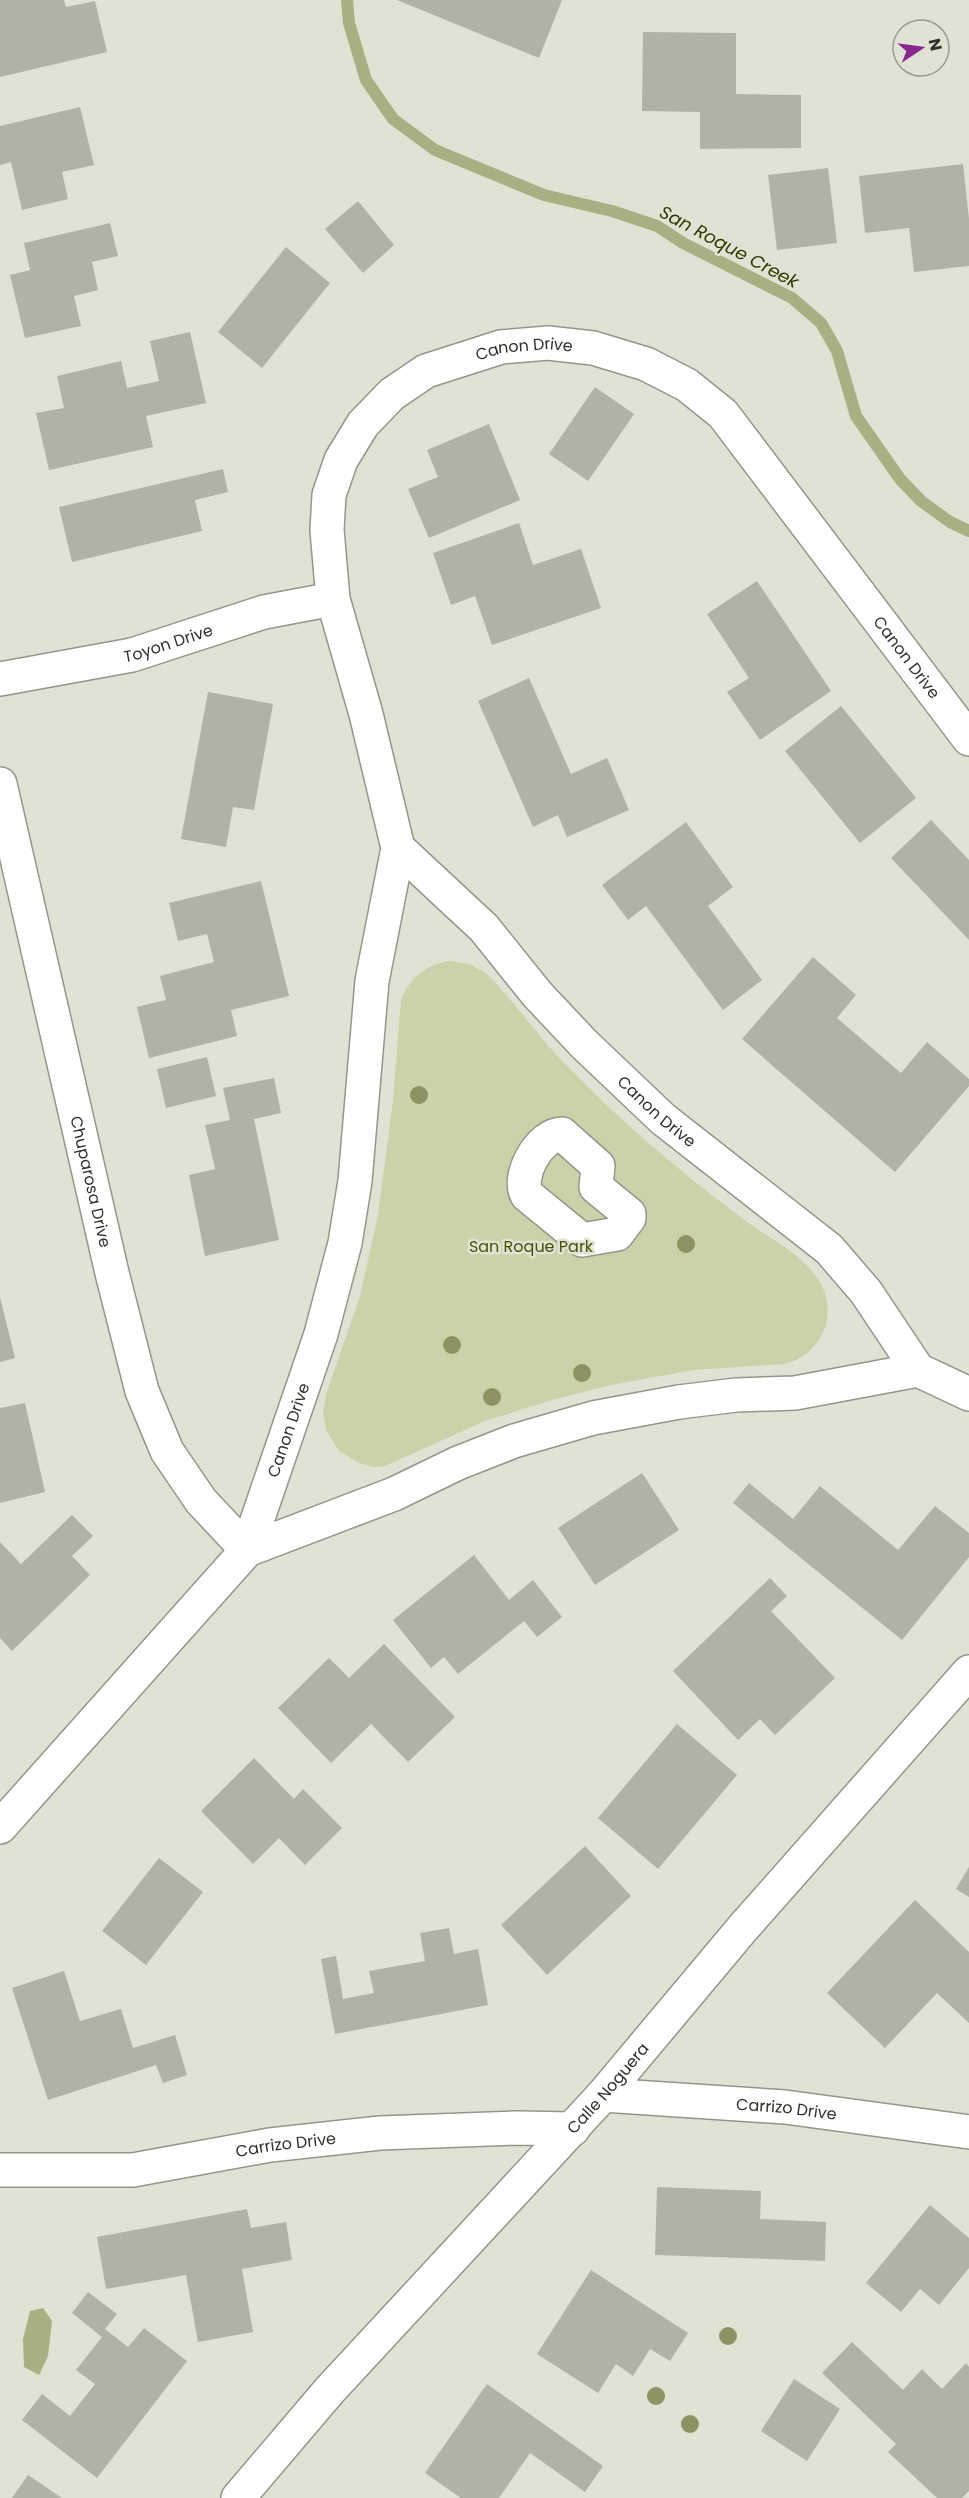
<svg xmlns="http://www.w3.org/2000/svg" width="969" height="2498" font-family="Poppins,sans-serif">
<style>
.green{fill:#cbd1a9}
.water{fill:#a8af82}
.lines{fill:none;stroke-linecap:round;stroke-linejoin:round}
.stream{stroke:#a8af82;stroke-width:12}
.building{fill:#afb2a4}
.street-casing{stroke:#949689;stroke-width:36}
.street{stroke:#fff;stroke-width:33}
.tree{fill:#8e9262}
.labels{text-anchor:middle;stroke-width:5;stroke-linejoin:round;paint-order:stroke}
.street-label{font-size:16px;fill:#31312c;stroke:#e0e2d4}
.park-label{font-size:16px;fill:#4b5105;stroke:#e0e2d4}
.water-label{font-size:18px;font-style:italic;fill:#353a02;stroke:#e0e2d4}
</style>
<rect width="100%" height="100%" fill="#e0e2d4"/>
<path class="green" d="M450,961L469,964L486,973C514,1001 536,1034 564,1063C619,1120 679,1171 743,1219C768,1238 807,1256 822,1286C838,1319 819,1356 784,1364L693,1370L611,1385L556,1399L485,1421L385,1466L373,1467L359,1463L339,1451L327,1432L323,1414L326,1395L360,1296L378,1215L393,1101L401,1000C410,977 426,965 450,961Z"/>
<path class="water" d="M43,2308L52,2321L48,2356L39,2375L24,2367L23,2339L30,2311Z"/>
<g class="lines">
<path class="stream" d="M347,0L349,23L366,80L393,119L435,150L544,195L612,211L657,226L683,243L792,298L821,323L837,351L856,416L900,479L921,501L950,522L969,531"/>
</g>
<path class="building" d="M0,0H64L66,7L95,1L107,52L0,77Z
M397,0H562L539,58Z
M643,32L736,33V94L801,95V148L700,149V112L642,111Z
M80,107L94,165L62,172L68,199L22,210L11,162L0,165V126Z
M963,164L969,219V266L914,272L909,228L865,233L859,176Z
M828,168L837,243L777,250L768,175Z
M358,201L394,245L363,273L325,229Z
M110,223L118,256L92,262L98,290L74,296L81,326L25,338L10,275L30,270L24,243Z
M286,247L330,283L262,368L218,332Z
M190,332L206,403L146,416L153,447L49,470L36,413L64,408L57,376L121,361L127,388L159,381L150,341Z
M595,387L634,414L588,481L549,454Z
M489,424L520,500L429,538L408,489L438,477L427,450Z
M223,469L228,492L195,500L202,531L72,562L59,507Z
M519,523L533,565L581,549L601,608L492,645L475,596L451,605L433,553Z
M757,581L831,691L760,740L727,692L749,678L707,614Z
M529,678L571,774L607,758L629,810L567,837L558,815L533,827L478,701Z
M208,692L273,704L254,810L233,807L226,847L181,839Z
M841,706L916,798L860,843L785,751Z
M931,820L969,860V940L891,858Z
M686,822L733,887L708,906L762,980L723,1010L646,906L628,920L602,885Z
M261,881L289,996L231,1010L237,1036L149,1058L137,1007L166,1000L160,976L214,962L207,934L178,941L169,903Z
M813,957L856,995L837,1018L901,1073L927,1042L969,1079V1086L895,1172L742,1039Z
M207,1057L216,1096L166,1108L157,1069Z
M274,1078L281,1113L254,1119L279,1240L205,1256L189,1175L215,1169L205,1125L230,1120L223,1088Z
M0,1297L15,1358L0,1362Z
M25,1403L45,1492L0,1503V1408Z
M642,1473L679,1530L595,1585L558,1528Z
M749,1483L793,1519L820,1486L898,1550L935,1506L969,1533V1557L902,1640L733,1503Z
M72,1515L93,1536L72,1556L90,1575L12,1651L0,1638V1542L21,1564Z
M474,1555L509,1600L533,1580L562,1617L537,1637L524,1621L458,1674L444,1657L431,1668L393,1620Z
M770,1578L787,1596L771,1611L835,1678L775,1735L760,1719L738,1740L673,1671Z
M384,1644L455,1717L408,1762L371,1724L331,1763L278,1708L329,1658L349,1678Z
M677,1724L737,1775L658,1869L598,1818Z
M254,1758L294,1799L303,1789L342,1828L305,1865L279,1838L253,1864L201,1811Z
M585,1846L631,1896L547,1975L501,1925Z
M159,1858L203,1892L146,1965L102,1931Z
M969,1867V1897L956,1889Z
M915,1900L969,1952V2023L937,1993L885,2048L827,1993Z
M449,1928L454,1954L478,1949L488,2005L335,2034L321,1959L336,1956L343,1999L374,1993L369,1971L425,1961L420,1933Z
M64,1971L80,2021L121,2009L133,2048L175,2035L187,2075L163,2083L156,2065L48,2100L12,1988Z
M657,2187L761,2191L760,2219L826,2222L825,2261L655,2255Z
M930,2205L969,2238V2268L939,2305L920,2289L901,2312L866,2283Z
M247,2209L251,2228L286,2222L292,2260L242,2269L253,2332L198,2342L186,2275L106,2289L97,2237Z
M591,2270L688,2333L670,2361L650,2349L633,2376L616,2364L598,2393L537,2354Z
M88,2292L117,2314L105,2329L128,2347L144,2328L187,2361L97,2478L22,2420L42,2394L70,2416L95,2384L76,2370L102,2337L72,2313Z
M852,2342L903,2390L922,2369L942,2389L966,2363L969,2367V2491L962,2498H937L888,2452L896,2444L822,2373Z
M794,2379L840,2409L807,2461L761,2431Z
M487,2384L603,2466L585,2492L530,2453L499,2498H461L425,2473Z
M28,2475L62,2498H12Z"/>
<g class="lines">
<g class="street-casing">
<g id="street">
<path id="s1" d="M0,679L132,655L264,612L333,599"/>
<path id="s2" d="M0,784L112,1273L142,1391L167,1451L201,1501L247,1550L394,1494L458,1463L514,1441L593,1418L679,1402L736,1395L795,1393L918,1370"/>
<path id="s3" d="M398,848L484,928L537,994L584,1044L663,1119L829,1249L866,1292L918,1370L969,1394"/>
<path d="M562,1134L598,1166L596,1187L629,1214V1218L617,1234L582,1240L527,1195C516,1176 540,1134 562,1134Z"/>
<path id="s4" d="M0,1827L247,1550L321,1334L345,1243L355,1181L372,981L398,848L366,714L333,599L327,530L329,495L341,460L363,424L392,394L426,371L501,347L548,343L593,348L646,364L687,385L723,414L969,739"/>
<path id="s5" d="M603,2095L785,2107L969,2132"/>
<path id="s6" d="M0,2170H133L270,2145L380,2133L518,2128L573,2129"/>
<path id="s7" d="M238,2498L329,2391L603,2095L742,1929L969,1672"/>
</g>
</g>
<use href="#street" class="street"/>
</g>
<g class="tree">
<circle cx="419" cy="1095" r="9"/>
<circle cx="686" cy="1244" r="9"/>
<circle cx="452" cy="1345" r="9"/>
<circle cx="582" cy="1373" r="9"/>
<circle cx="492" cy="1397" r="9"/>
<circle cx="728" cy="2336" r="9"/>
<circle cx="656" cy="2396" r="9"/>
<circle cx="690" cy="2424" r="9"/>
</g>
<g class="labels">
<g class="street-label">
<text dy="6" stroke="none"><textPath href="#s4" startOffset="1718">Canon Drive</textPath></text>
<text dy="6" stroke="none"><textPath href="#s1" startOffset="172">Toyon Drive</textPath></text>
<text dy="6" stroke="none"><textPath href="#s4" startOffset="2240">Canon Drive</textPath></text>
<text dy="6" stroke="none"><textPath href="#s3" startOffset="370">Canon Drive</textPath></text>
<text dy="6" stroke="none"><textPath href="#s2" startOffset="408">Chuparosa Drive</textPath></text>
<text dy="6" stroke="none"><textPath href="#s4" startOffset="498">Canon Drive</textPath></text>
<text dy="6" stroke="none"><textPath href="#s7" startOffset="552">Calle Noguera</textPath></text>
<text dy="6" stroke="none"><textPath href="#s5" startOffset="184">Carrizo Drive</textPath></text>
<text dy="6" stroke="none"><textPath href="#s6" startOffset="288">Carrizo Drive</textPath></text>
</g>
<g class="park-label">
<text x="531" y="1252">San Roque Park</text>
</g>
<g class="water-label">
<text transform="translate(729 247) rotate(28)" y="6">San Roque Creek</text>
</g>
</g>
<g transform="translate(921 48) rotate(77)"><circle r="28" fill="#e0e2d4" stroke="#9a9b91" stroke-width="1.5"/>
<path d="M0-4.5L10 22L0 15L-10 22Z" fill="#88268f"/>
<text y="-9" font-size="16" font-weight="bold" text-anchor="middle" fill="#31312c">N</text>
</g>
</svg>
